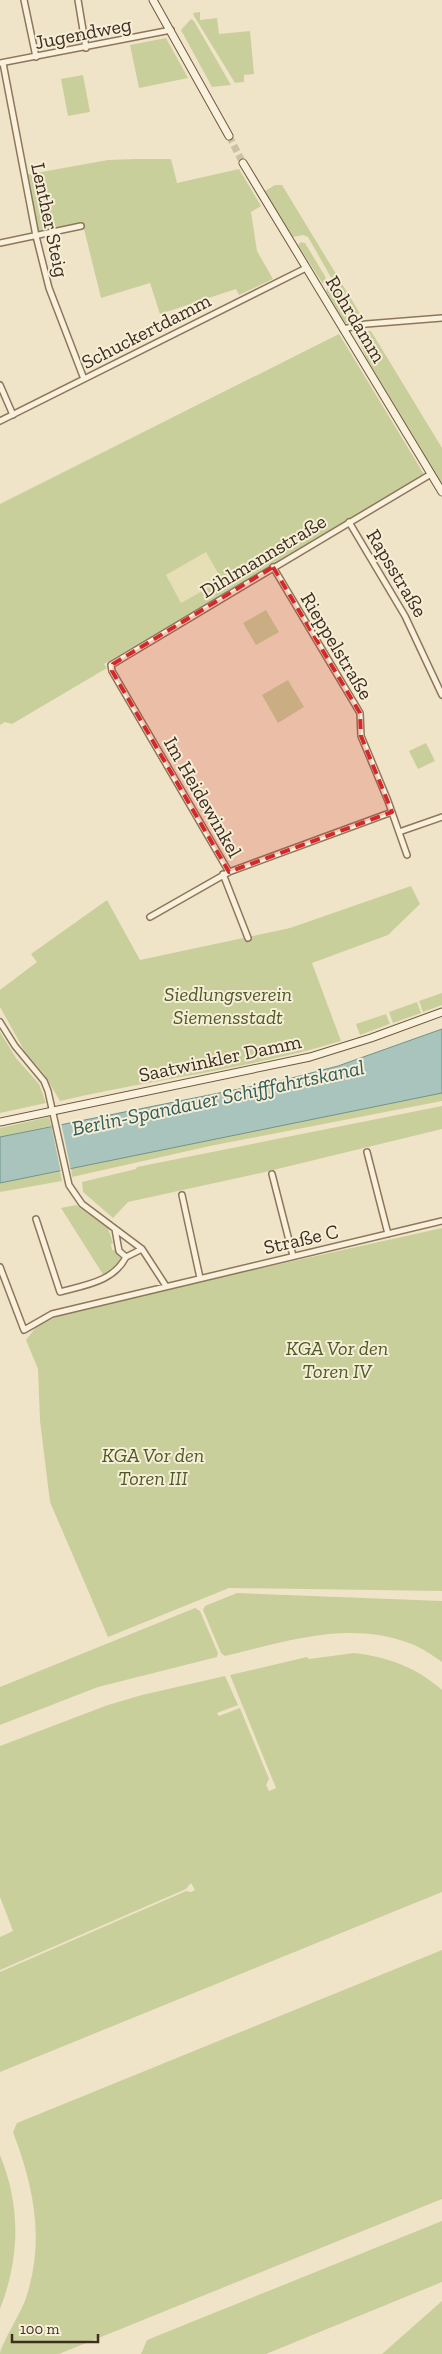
<svg xmlns="http://www.w3.org/2000/svg" width="442" height="2354" font-family="'Zilla Slab',serif">
<style>
.farmland{fill:#e6deb5}
.green{fill:#c9cf9b;fill-rule:evenodd}
.water{fill:#a9c4bc;stroke:#6f938a}
.pier{fill:#f0e4c8}
.lines{fill:none;stroke-linecap:round;stroke-linejoin:round}
.secondary-tunnel{stroke:#ccc0a6;stroke-width:7;stroke-dasharray:7 3.5;stroke-linecap:butt}
.minor-casing{stroke:#8d765c;stroke-width:8}
.secondary-casing{stroke:#6f573f;stroke-width:9}
.minor{stroke:#faf1dc;stroke-width:5}
.secondary{stroke:#faf1dc;stroke-width:7}
.marked{fill:#d62828;fill-opacity:0.2;stroke:#d62828;stroke-width:4;stroke-dasharray:10 6;stroke-linejoin:round}
.labels{text-anchor:middle;stroke-width:4;stroke-linejoin:round;paint-order:stroke}
.street-label{font-size:20px;fill:#3d2e20;stroke:#f7eed8}
.park-label{font-size:20px;font-style:italic;fill:#4d5a26;stroke:#f7eed8}
.water-label{font-size:21px;font-style:italic;fill:#2f5d5a;stroke:#f7eed8}
</style>
<rect width="100%" height="100%" fill="#f0e4c8"/>
<path class="farmland" d="M206,552L222,580L181,603L165,575Z"/>
<path class="green" d="M200,12V20L217,18L219,34L250,31L254,74L244,75V82L235,83L194,16L193,13Z
M191,19L194,21L231,85L212,87L181,30Z
M166,38L188,78L139,88L130,45Z
M83,75L90,112L68,116L61,79Z
M136,159H171L177,183L239,169L261,206L251,212L257,251L273,279L239,295L236,289L160,314L150,283L101,298L83,225L36,236L25,175L108,160Z
M275,185H282L364,320L345,323L326,291L333,281L308,237L303,235L293,237L265,191Z
M301,242L305,243L325,276L326,279L323,284L298,245Z
M371,331L442,448V483L367,359L355,332Z
M339,334L425,476L104,664L107,668L12,724L5,722L0,725V504ZM206,552L222,580L181,603L166,575Z
M266,610L279,632L256,645L243,623Z
M288,680L304,707L278,723L262,695Z
M426,743L435,761L418,769L409,751Z
M411,886L420,904L388,935L312,963L341,1041C249,1069 153,1079 60,1101L44,1074L25,1052L0,1007V990L37,962L31,954L107,900L140,960L290,928Z
M442,993V1005L423,1012L419,1001Z
M417,1002L421,1013L393,1023L389,1012Z
M386,1014L390,1024L360,1035L356,1024Z
M0,1032L16,1058L39,1084L46,1103L0,1113Z
M442,1093V1101L210,1146L72,1177L71,1168Z
M442,1106V1129L265,1172L128,1202L113,1218L83,1192L82,1182L136,1169L137,1167Z
M49,1117L51,1126L0,1137V1128Z
M60,1171L62,1181L0,1192V1183Z
M76,1205L108,1228L113,1243L111,1244L112,1250H115L121,1259L118,1266L104,1276L61,1208Z
M442,1228V1591L229,1588L108,1637L50,1502L40,1421L38,1369L26,1340L36,1327L62,1314L162,1290Z
M237,1593L442,1601V1662C432,1655 421,1647 409,1643C348,1620 284,1642 225,1656L221,1653L203,1610L205,1606Z
M195,1608L200,1611L218,1653L217,1657L98,1687L0,1725V1687Z
M354,1653C388,1657 416,1667 442,1690V1892L0,2072V1972L186,1891L191,1892L195,1890L191,1883L186,1889L0,1970V1937L13,1931L0,1897V1746L108,1705L142,1695L225,1676L238,1705L217,1713L219,1716L240,1708L269,1779L266,1785L269,1791L276,1788L230,1675L307,1657L309,1659Z
M442,1950V2199L59,2354H0C1,2344 21,2313 26,2298C45,2240 34,2188 13,2132L17,2123Z
M0,2155C21,2206 20,2258 0,2309Z
M442,2221V2282L266,2354H141L147,2340Z
M442,2301V2354H382Z"/>
<path class="water" d="M442,1029V1093L0,1183V1137L284,1080L338,1066Z"/>
<path class="pier" d="M61,1122L71,1171L61,1173L51,1124Z"/>
<g class="lines">
<path class="secondary-tunnel" d="M229,136L243,163"/>
<g class="minor-casing">
<path id="minor" d="M24,0L36,57
M78,0L86,48
M0,63L171,30
M3,63L36,236L49,288L84,379
M0,243L81,226
M343,329L366,324L442,318
M0,385L13,415
M0,421L306,268
M349,522L405,616L442,695
M273,567L360,713L361,736L388,801L407,855
M399,832L442,817
M229,872L112,671L111,665L431,474
M223,874L248,938
M150,917L229,872L392,812
M0,1022L15,1046L44,1081L48,1091L69,1185L82,1204L142,1249L166,1286
M367,1152L388,1234
M272,1174L293,1256
M182,1195L200,1278
M36,1219L60,1292C85,1285 113,1282 126,1257
M115,1229L119,1251L126,1257
M126,1257L142,1249
M0,1267L24,1330L52,1314L442,1221"/>
</g>
<g class="secondary-casing">
<path id="secondary" d="M153,0L229,136
M243,163L442,492
M0,1122L310,1057L371,1038L442,1012"/>
</g>
<use href="#minor" class="minor"/>
<use href="#secondary" class="secondary"/>
</g>
<path class="marked" d="M273,567L360,713L361,736L392,812L229,872L112,671L113,664Z"/>
<g class="labels">
<g class="street-label">
<text transform="translate(83 33) rotate(-11)" y="7">Jugendweg</text>
<text transform="translate(50 220) rotate(78)" y="7">Lenther Steig</text>
<text transform="translate(356 319) rotate(59)" y="7">Rohrdamm</text>
<text transform="translate(146 331) rotate(-27)" y="7">Schuckertdamm</text>
<text transform="translate(263 556) rotate(-31)" y="7">Dihlmannstraße</text>
<text transform="translate(397 573) rotate(59)" y="7">Rapsstraße</text>
<text transform="translate(337 646) rotate(59)" y="7">Rieppelstraße</text>
<text transform="translate(203 797) rotate(60)" y="7">Im Heidewinkel</text>
<text transform="translate(220 1058) rotate(-12)" y="7">Saatwinkler Damm</text>
<text transform="translate(301 1239) rotate(-13)" y="7">Straße C</text>
</g>
<g class="park-label">
<text x="228" y="1001">Siedlungsverein<tspan x="228" dy="23">Siemensstadt</tspan></text>
<text x="337" y="1355">KGA Vor den<tspan x="337" dy="23">Toren IV</tspan></text>
<text x="153" y="1462">KGA Vor den<tspan x="153" dy="23">Toren III</tspan></text>
</g>
<g class="water-label">
<text transform="translate(218 1098) rotate(-12)" y="7">Berlin-Spandauer Schifffahrtskanal</text>
</g>
</g>
<path d="M12 2334v8h86v-8" fill="none" stroke="#3d2e20" stroke-width="2.5"/>
<text x="20" y="2334" font-size="15" fill="#3d2e20" stroke="#f7eed8" stroke-width="4" paint-order="stroke">100 m</text>
</svg>
